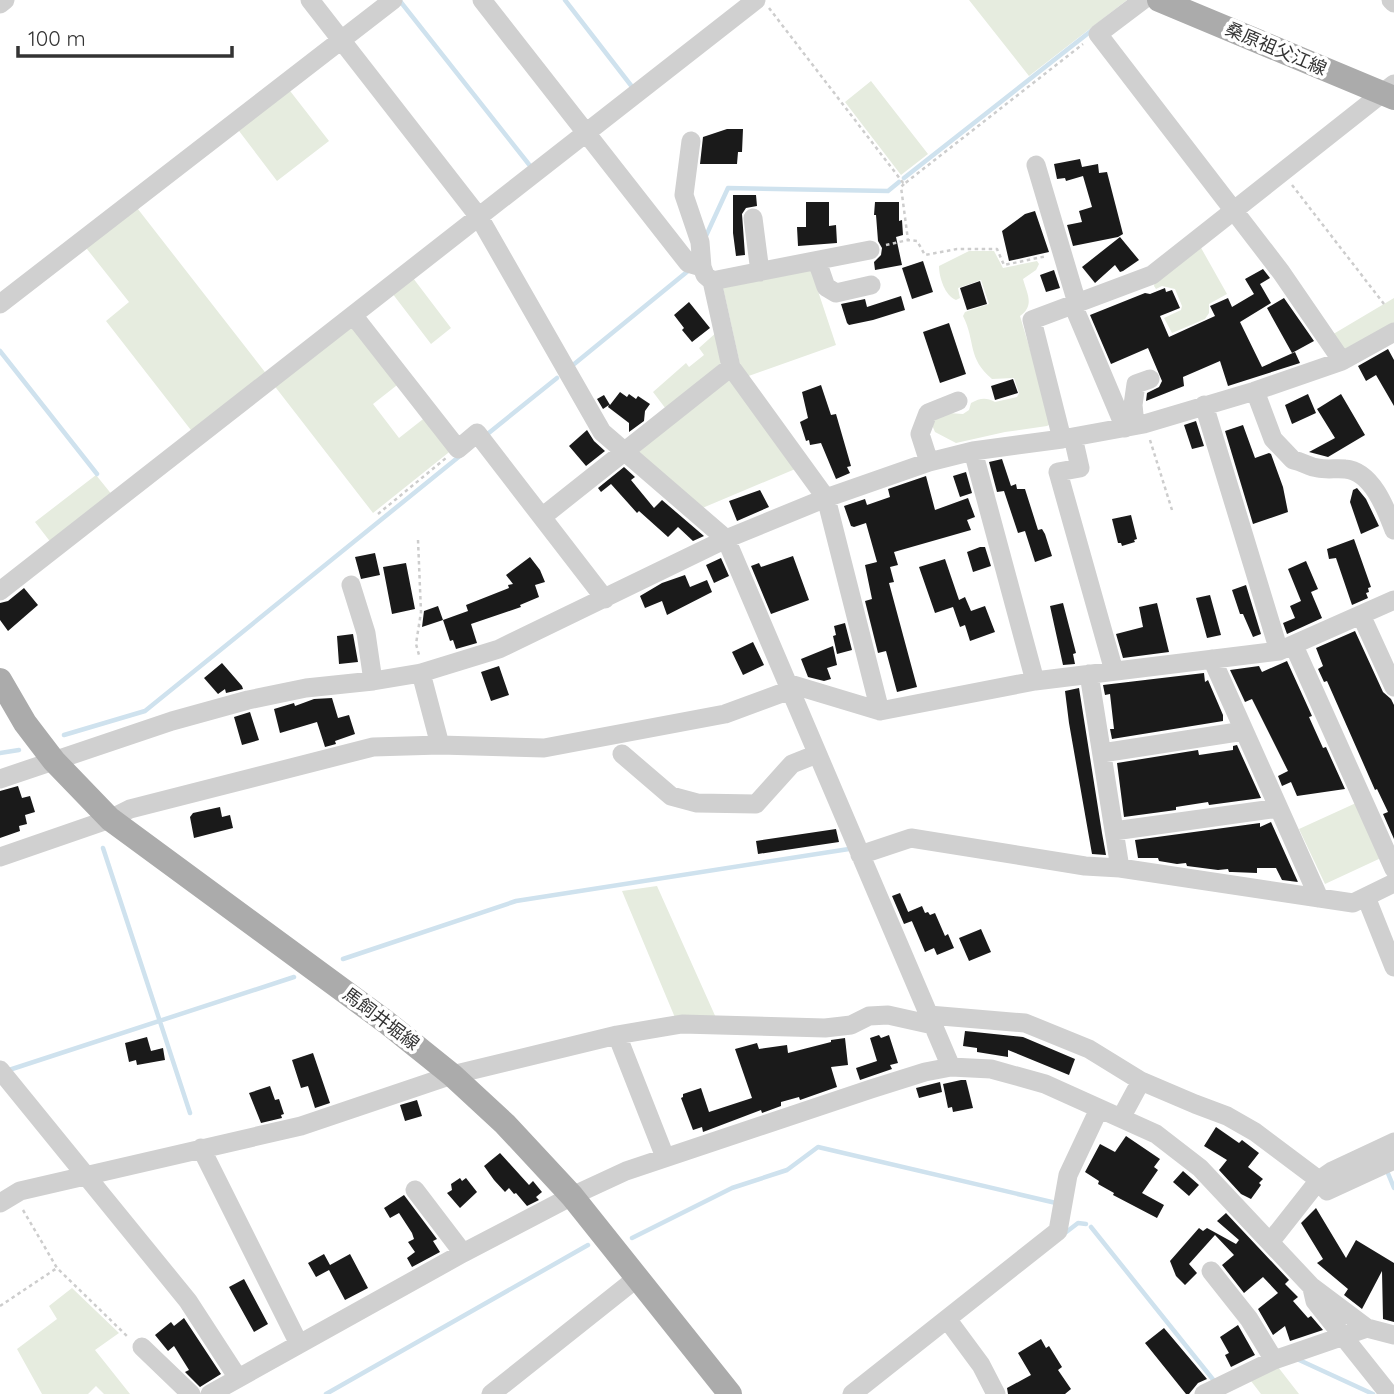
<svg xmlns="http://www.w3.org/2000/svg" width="1394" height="1394" font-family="Quicksand,'Noto Sans JP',sans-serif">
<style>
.green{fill:#e6ecdf}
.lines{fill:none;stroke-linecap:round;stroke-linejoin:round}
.stream{stroke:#cfe2ee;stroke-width:4.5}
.building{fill:#1a1a1a}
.path{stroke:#cdcdcd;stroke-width:2.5;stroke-dasharray:3.5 3.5;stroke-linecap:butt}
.minor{stroke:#d0d0d0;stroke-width:19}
.major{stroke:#ababab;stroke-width:24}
.labels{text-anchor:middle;stroke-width:7;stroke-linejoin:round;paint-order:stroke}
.street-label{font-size:18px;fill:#333;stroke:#fff}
</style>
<rect width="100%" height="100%" fill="#fff"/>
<path class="green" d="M969,0H1127L1029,76Z
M871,81L928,154L901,175L845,102Z
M287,87L329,141L277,181L236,127Z
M134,204L268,376L194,434L106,321L129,302L83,244Z
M1200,246L1227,294L1209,304V313L1205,319L1172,333L1164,318L1181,310L1182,306L1175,289L1162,286L1156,289L1154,286L1155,281Z
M969,251H994L1003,268L1037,261L1039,264L1036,270L1023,279C1027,294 1035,305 1020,316L1052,423L1047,426L1005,432L956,443L935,432L932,425V417L948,413L963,414L969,410L971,403C980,398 986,397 995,402L1017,397L1019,393L1014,378L992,379C967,358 976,342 963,316L965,312L989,304L981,280L958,288L960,298L956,300C945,296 939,277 939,266Z
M810,267L836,345L743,378L722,283Z
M413,278L451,328L431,344L392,293Z
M1394,298V323L1342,353L1330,336Z
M353,321L401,382L373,404L399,438L427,416L453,449L373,513L273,384Z
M718,331L723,361L669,413L653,392L686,363L689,367L704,355L699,348Z
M728,372L800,467L700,509L632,450Z
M96,475L113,496L52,544L35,522Z
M1356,803L1381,858L1325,884L1299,829Z
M657,886L717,1020H676L622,891Z
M72,1288L119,1333L95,1350L130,1394H104L96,1386L88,1394H42L17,1349L57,1319L49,1306Z
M1278,1367L1299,1394H1261L1251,1381Z"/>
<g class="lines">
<path class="stream" d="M565,0L633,88
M400,1L531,167
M904,178L1091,31
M705,238L728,188L888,191L899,182
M0,351L97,474
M573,365L688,271
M485,436L557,378
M64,735L145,711L461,455
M0,753L19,750
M103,848L190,1113
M343,959L516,901L849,849
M9,1070L294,977
M1387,1171L1394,1188
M1091,1227L1215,1382
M1065,1233L1078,1223L1086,1224
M632,1238L732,1188L787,1170L818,1147L1056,1203
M1297,1359L1373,1394
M326,1394L588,1245"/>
</g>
<path class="building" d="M727,129H743L742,152H738L737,164H700L703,137Z
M1080,159L1082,167L1098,164L1099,173L1107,172L1123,234L1118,237L1073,246L1067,225L1082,222L1079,211L1092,207L1083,176L1066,181L1065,178L1057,179L1054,164Z
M733,195H756L757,206L746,208L742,214L745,255L736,256L733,233Z
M806,202H829V226L836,225L837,243L798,246L797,227H806Z
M875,202H899V221L902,220L903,235L896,237L902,265L875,270L874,262L881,255L882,248L878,241L876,215H874Z
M1035,211L1049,252L1009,261L1002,231L1025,214Z
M1120,237L1139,260L1123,271L1120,272L1115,265L1095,283L1082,267Z
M923,261L933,292L912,299L902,268Z
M1263,269L1270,278L1260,284L1271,303L1240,322L1262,367L1295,352L1300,363L1228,386L1220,361L1183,377L1184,386L1146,401L1147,393L1159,387L1162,381L1148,348L1111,364L1090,315L1145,293L1150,294L1165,288L1166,292L1172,290L1180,308L1160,316L1169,337L1215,316L1210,306L1228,298L1232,307L1254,294L1245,279Z
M1054,270L1060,288L1046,292L1040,275Z
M980,281L987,304L967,310L960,288Z
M901,296L905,310L873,320L849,325L847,323L841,304L865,299L867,307Z
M1284,298L1314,341L1292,353L1267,308Z
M689,302L710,328L692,342L682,330L684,328L674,315Z
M949,323L966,374L940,383L923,332Z
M1388,349L1394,360V406L1376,375L1366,381L1358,366Z
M1013,379L1018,393L995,400L991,386Z
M821,385L831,415L836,414L851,466L847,467L850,473L836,479L821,443L810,445L809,440L806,441L800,422L808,418L802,392Z
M620,392L627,397L629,394L636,399L638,396L650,404L645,411L644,421L629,432V423L608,407L609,405L603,409L597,399L604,395L610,405Z
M1308,394L1316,413L1292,424L1285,405Z
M1341,394L1365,435L1328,457L1309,452L1335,438L1317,409Z
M1196,421L1204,446L1192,449L1184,425Z
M1243,425L1255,458L1269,453L1271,454L1283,487L1288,512L1253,524L1225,431Z
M587,430L594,441L605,451L586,466L569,446Z
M1002,459L1011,486L1016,484L1017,489H1025L1038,530L1042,529L1045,534L1052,556L1035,562L1025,531L1018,533L1004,491L997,492L989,462Z
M624,467L635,477L631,480L654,508L662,500L704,536L693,541L678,527L668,537L639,511L637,513L611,484L601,492L598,488Z
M966,472L972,493L960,497L953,476Z
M926,476L935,510L968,498L975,517L967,520L971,530L894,552L898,565L890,567L894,582L889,583L917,687L897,692L886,651L878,653L865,601L872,599L865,565L877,562L866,523L854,527L851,526L844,506L865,499L867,505L890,497L888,489Z
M1357,488L1366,499L1379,526L1361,534L1350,502L1353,490Z
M760,490L769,507L737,521L729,501Z
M1131,515L1137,539L1134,540L1135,542L1122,546L1121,543H1118L1112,519Z
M1354,539L1371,587L1368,588L1369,592L1366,593L1368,598L1352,605L1336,558L1329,559L1327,549Z
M980,547H985L991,566L973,572L967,552Z
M375,553L380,575L361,579L355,557Z
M793,556L809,600L771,614L751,566L759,563L761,567Z
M530,557L540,570L545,582L535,585L539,597L520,605L521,607L471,624L477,643L456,649L453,640L450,641L443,620L468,611L466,605L509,588L508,585L513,584L506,575Z
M721,558L729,576L714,583L706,565Z
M945,559L959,600L965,597L971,611L985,606L995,632L970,641L965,625L960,627L953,607L935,613L919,567Z
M1306,561L1318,589L1311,592L1322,618L1287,634L1283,623L1295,618L1290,606L1301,601L1288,569Z
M406,563L415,609L392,614L383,567Z
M685,575L690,587L707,580L712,592L667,615L662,601L645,608L640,596L662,583Z
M1246,585L1261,634L1253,637L1243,614H1240L1232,590Z
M24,588L38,605L8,631L0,620V603L8,601Z
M1210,595L1221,635L1207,638L1196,598Z
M1063,603L1076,653L1073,654L1075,664L1063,665L1050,606Z
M1157,603L1169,652L1123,658L1116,634L1143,627L1139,607Z
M438,606L443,620L422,627L424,611Z
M845,623L852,650L837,654L833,636L836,635L834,626Z
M1355,631L1383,692L1391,699L1394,705V839L1383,814L1388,812L1377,789L1375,790L1327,681L1324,682L1318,669L1323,666L1316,648Z
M353,634L358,662L339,664L337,636Z
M753,642L764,665L743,675L732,652Z
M833,646L837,665L827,668L831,679L824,681L808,677L801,659Z
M1287,661L1312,716L1309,717L1323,748L1326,747L1345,789L1297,796L1291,782L1282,786L1278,776L1288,771L1252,699L1245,702L1230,670L1259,666L1262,672Z
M222,663L242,686L243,689L226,693L225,689L218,694L204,678Z
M499,666L509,695L491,701L481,672Z
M1204,673L1205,682L1208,680L1223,715V721L1112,739L1110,729H1114L1110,694L1105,695L1103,685Z
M1079,688L1102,833L1106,855L1092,854L1069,723L1065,691Z
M332,698L338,718L349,715L355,734L335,741L336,744L325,747L317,722L280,733L274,709L294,703L295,706L314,699Z
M250,712L259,740L242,745L234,717Z
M1237,745L1261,798L1209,805L1208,802L1176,807V810L1124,817L1117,763L1198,750L1199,755L1233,750V746Z
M18,786L22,798L30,796L35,812L25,815L27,824L19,826L20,831L0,838V791Z
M220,807L222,817L230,815L233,828L194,838L190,817L193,813Z
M1271,822L1298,882L1282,880L1276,868H1257V873L1232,872H1229L1228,869L1218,870L1187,866L1186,863L1177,864L1159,861L1158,858H1138L1135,840L1260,823V827Z
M836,829L839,842L758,854L756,841Z
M900,893L912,921L904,924L892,896Z
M922,906L925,913L928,912L930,915L935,913L945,936L948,934L954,948L937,955L934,948L925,952L908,912Z
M981,929L991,952L969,961L959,938Z
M965,1031L1023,1037L1075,1059L1069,1075L1008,1050V1057L977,1052V1048L963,1046Z
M879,1035L881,1038L889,1035L898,1063L890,1065L892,1069L860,1080L856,1068L877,1061L870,1038Z
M147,1037L151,1051L163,1048L165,1060L137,1065L136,1060L129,1062L125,1043Z
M845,1038L848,1065L831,1067L837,1087L800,1100L799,1097L781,1102V1106L762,1113L761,1110L703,1132L702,1127L693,1130L681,1098L683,1097V1094L701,1088L709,1112L752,1098L735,1049L757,1043L759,1049L787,1045L788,1053L831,1042V1040Z
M313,1053L330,1103L315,1108L308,1086L301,1088L292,1060Z
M961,1080H966L973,1108L953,1112L952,1107L948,1108L943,1084Z
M940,1082L942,1092L919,1098L916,1088Z
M270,1086L275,1100L279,1099L284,1114L281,1115L282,1118L261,1123L249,1093Z
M417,1100L422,1116L405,1121L400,1105Z
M1216,1127L1239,1143L1242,1140L1259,1153L1248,1167L1263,1179L1259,1183L1261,1185L1251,1199L1241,1194L1219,1170L1227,1160L1204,1146Z
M1126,1136L1160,1159L1154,1167L1158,1170L1142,1193L1164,1205L1157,1218L1113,1195L1114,1193L1098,1184L1099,1181L1085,1172L1100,1144L1115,1152Z
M500,1153L529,1185L533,1181L542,1192L536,1197L539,1200L527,1206L516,1193L514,1194L509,1188L505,1192L494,1180L484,1166Z
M1183,1171L1199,1185L1189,1196L1173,1182Z
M460,1178L462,1181L466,1178L477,1192L460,1208L447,1193L452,1190L451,1184Z
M404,1195L437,1239L433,1241L440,1252L412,1267L407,1258L415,1252L408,1242L414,1239L412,1233L399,1213L390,1218L384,1208Z
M1316,1208L1346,1258L1356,1240L1394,1263V1322L1383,1319L1382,1271L1362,1309L1344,1295L1348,1289L1317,1263L1323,1259L1301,1223Z
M1226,1213L1289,1280L1285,1284L1298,1297L1293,1301L1308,1318L1311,1316L1323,1330L1290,1341L1285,1326L1273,1335L1258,1309L1278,1293L1263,1277L1244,1293L1222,1265L1234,1255L1215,1235L1189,1264L1197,1273L1185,1285L1176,1276L1170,1261L1199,1228L1203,1231L1207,1228L1236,1244L1239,1240L1217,1221Z
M324,1254L330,1265L350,1254L368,1288L345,1300L329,1270L316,1277L308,1263Z
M244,1279L268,1324L254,1332L229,1287Z
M184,1318L221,1374L200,1387L185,1372L189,1370L174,1346L168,1351L155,1335L171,1322L174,1326Z
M1238,1325L1255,1355L1231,1367L1225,1355L1229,1353L1220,1337Z
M1164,1328L1207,1379L1198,1383L1189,1394H1186L1145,1343Z
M1041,1339L1046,1348L1049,1346L1062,1367L1058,1370L1071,1389L1065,1394H1008L1007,1388L1031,1375L1018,1353Z"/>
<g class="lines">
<path class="path" d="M769,8L904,184L1083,44
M904,184L901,187L908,240
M1292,185L1384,304
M886,245L908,240L917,241L925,255L957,249H997L1004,265L1047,256
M1150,440L1172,510
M378,514L446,458
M418,540L421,612L416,644L419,655
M23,1210L57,1268L129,1338
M0,1306L57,1268"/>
<path class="minor" d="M310,0L479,217L602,432L726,539L951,1067
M482,0L688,263L702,267L705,275L712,281
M1143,0L1098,34L1281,272L1342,361
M1391,0L1394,3
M0,4L5,0
M691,141L684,195L700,242L702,267
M1036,165L1077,303
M753,218L760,272
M870,250L712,281L731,367L826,498L880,711
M817,261L826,287L836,293L871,285
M0,304L393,0
M1073,305L1125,428
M353,315L458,449L477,433L605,599
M1255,391L1273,439L1293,460C1304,462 1308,467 1318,468C1327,470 1336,468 1345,469C1372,471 1386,509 1394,530
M1204,405L1279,651
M1135,425L1133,405L1136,384L1150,379
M1073,437L1080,468L1058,472L1114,671
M1062,439L1032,320L1152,275L1394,84
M973,451L1035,681
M929,462L920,434L928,413L958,401
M542,517L731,367
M351,585L366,633L373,681
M0,591L756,0
M1361,615L1394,687
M1294,646L1394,869
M1212,659L1319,898
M421,673L440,745
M1089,674L1120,868L1353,903L1394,883
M787,683L880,711L1035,681L1279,651L1394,600
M1102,753L1244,731
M622,754L671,796L697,803L756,804L792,764L817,754
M0,779L172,721L248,700L306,688L373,681L421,673L499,649L726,539L826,498L929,462L973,451L1062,439L1144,424L1255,391L1342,361L1394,332
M1114,831L1279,808
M860,855L911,838L1085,866L1120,868
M0,857L110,819L130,809L373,747L440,745L544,748L725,714L790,690
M1366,897L1394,967
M929,1015L1025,1023L1089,1049L1141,1081L1195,1104L1227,1116L1255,1132L1319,1180L1327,1191L1394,1160
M617,1035L665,1157
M0,1070L188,1301L238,1378
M1121,1118L1141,1081
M201,1148L299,1344
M415,1190L463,1253
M0,1203L20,1191L301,1126L452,1075L617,1035L682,1024L825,1028L851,1025L869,1016L888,1015L933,1025
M1271,1241L1319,1180L1332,1171L1394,1142
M1211,1271L1249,1319L1274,1360
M1312,1288L1315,1301L1389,1394
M947,1319L981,1365L996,1394
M142,1347L191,1394
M210,1394L463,1253L572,1196L626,1171L871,1089L925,1072L951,1067L991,1069L1045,1084L1156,1134L1200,1168L1311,1286L1367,1328L1394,1335
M491,1394L637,1278
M852,1394L1058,1231L1068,1175L1099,1109
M1204,1394L1274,1360L1367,1328"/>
<path class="major" d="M1159,0L1394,98
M0,680L25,723L54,761L110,819L386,1022L452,1075L505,1124L572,1196L730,1394"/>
</g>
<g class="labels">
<g class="street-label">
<text transform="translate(1276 49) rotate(23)" y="6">桑原祖父江線</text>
<text transform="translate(381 1019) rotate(37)" y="6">馬飼井堀線</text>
</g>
</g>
<path d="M18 46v10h214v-10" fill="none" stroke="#333333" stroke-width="3.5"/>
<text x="28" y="46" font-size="21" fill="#333333" stroke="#ffffff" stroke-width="5" paint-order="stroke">100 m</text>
</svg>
